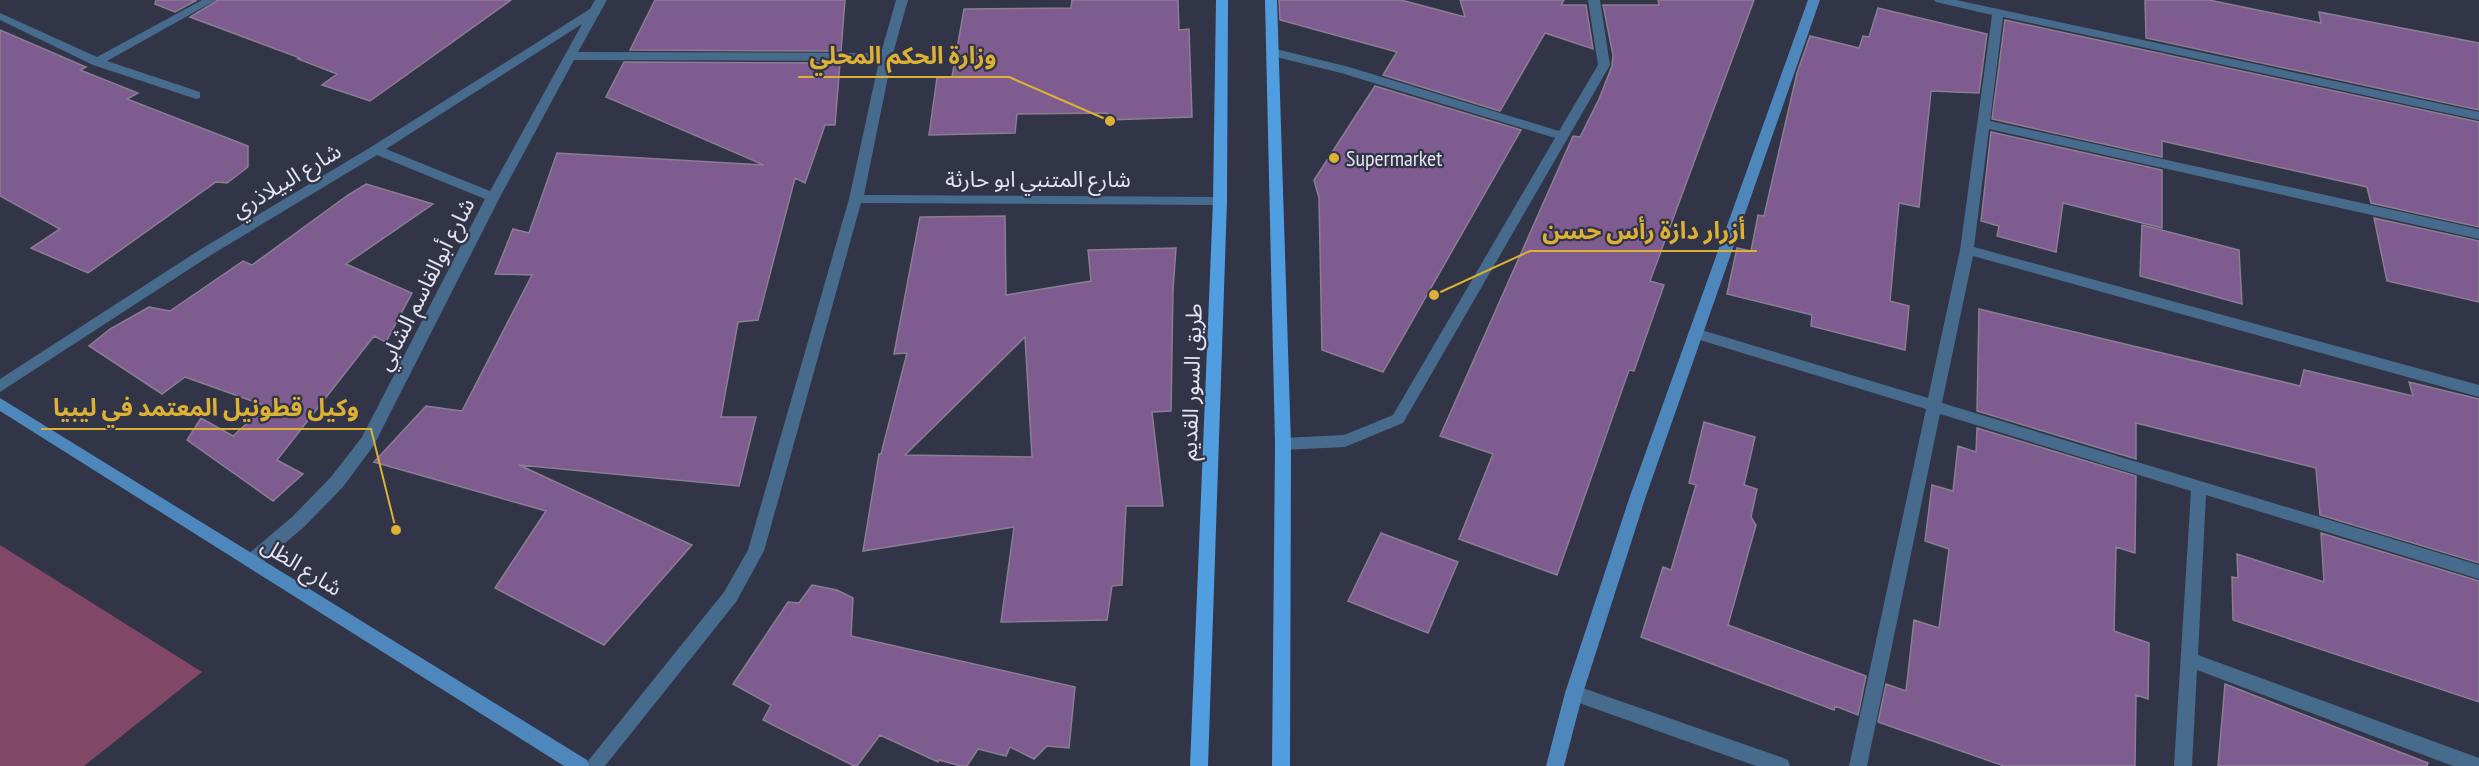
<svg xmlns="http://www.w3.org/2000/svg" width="2479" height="766" font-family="'PT Sans Narrow','Noto Sans Arabic',sans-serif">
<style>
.green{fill:#814967}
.building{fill:#7f5c90;stroke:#8b7e92;stroke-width:1.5;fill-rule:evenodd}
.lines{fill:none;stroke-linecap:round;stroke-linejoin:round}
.street{fill:#476b8c;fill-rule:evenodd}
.secondary{fill:#4d87bc;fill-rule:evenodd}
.primary{fill:#509de0;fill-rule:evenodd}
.poi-dot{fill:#ddb133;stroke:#323447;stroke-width:2}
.labels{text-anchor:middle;stroke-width:4.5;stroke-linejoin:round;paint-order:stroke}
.poi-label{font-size:22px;fill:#e4e5f2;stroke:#323447;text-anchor:start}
.street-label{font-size:22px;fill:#e4e5f2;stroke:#323447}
.leader{fill:none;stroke:#ddb133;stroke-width:2}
.callout-dot{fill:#ddb133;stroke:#323447;stroke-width:2}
.callout-label{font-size:24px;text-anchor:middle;font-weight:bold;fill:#ddb133;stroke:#323447;stroke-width:4.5;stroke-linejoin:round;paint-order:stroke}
</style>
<rect width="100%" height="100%" fill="#323447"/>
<path class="green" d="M0,545L202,672L84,766H0Z"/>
<path class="building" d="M156,0H197L175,12L155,4Z
M218,0H511L370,101L322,85L337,74L298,59L300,58L190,17Z
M655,0H845L841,51L630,50Z
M1072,0H1178L1179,30L1189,29L1192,117L1109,120L1107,113L1017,114L1015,133L929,135L937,78L952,77L964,9L1071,8Z
M1279,0H1401L1465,17L1460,0H1564L1561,5H1586L1593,49L1545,33L1500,111L1383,75L1397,52L1280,20Z
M1658,0H1754L1650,281L1664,285L1634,371L1629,370L1557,575L1459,539L1493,454L1440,436L1573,136L1580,137L1599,99L1612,66L1613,55L1603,5H1659Z
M2145,0H2209L2321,23L2319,12L2479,43V110L2146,38Z
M1878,8L1987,34L1979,93L1931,91L1919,207L1899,203L1890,301L1909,306L1905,350L1811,326L1812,315L1727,294L1737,248L1751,251L1758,215L1764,216L1797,73L1810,36L1859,48L1863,36L1869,37Z
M2005,20L2479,122V227L2371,203L2367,187L2162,141V157L1992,119Z
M0,30L86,67L80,70L138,93L127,99L248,146V167L227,183L216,182L88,273L31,248L60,229L0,196Z
M624,62L840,63L835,125H825L805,183L795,178L758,320L738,322L721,417H756L739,486L519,465L692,545L604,645L495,588L546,511L374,462L426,406L462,411L532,275L495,274L513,229L529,233L557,153L764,165L606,97Z
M1375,86L1521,130L1383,372L1322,350L1319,198L1314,180Z
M1991,132L2162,170V228L2063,203L2056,252L1997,236L1999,226L1981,221Z
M366,184L433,204L346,264L412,293L386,342L374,336L277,460L303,474L273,501L187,440L201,418L233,436L266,406L185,377L162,394L89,346L110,329L149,307L170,311L243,261L252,265L348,195Z
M1005,216L1006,295L1091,281L1088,250L1176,248L1173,290L1171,411L1152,412L1163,506H1126L1122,585L1112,586L1107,620L1001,622L1014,527L863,551L879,454H881L907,353L894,354L920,217ZM1025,337L1032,457L905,455Z
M2374,218L2479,241V302L2387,281Z
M2142,225L2239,250L2242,304L2140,276Z
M1979,309L2300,386L2304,370L2413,396L2409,382L2479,399V563L2320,515L2316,468L2136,423V459L1977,411Z
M1704,422L1755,437L1744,485L1757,489L1751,517L1756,525L1728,625L1866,676L1858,715L1835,706L1834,710L1641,637L1663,567L1671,570L1696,485L1689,483Z
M1977,428L2136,476L2135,553L2116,547L2114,631L2149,643L2148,699L2136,695L2135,766H2004L1878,722L1886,684L1906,691L1914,620L1939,628L1949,549L1925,541L1932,485L1953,491L1958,446L1976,452Z
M1381,533L1458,562L1428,633L1348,601Z
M2321,533L2479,581V702L2233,620L2232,577L2238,578L2237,554L2324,582Z
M812,585L837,590L853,598L851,636L1075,687L1069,748L1047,746L1034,759L1010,747L1006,756L978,749L967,766H961L939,760L938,762L880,735L857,766H854L763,720L771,705L733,684L788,602L799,603Z
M2225,684L2428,763L2427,766H2218Z"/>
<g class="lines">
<path class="street" d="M202,0H216L107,61L200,92V98L196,99L93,65L0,20V13L97,57Z
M595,0H607L578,52L881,53L896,0H908L892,57L864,195L1220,197L1227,201L1220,205L861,203L764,551L736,602L605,766H584L724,592L748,550L849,199L879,61L574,60L500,197L374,445L343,487L304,527L258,566L252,568L246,566L244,561L246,556L292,517L331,477L362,437L485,199L377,155L211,255L0,392V379L201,249L371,147L590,9ZM582,24L490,191L386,149Z
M1588,0H1600L1610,65L1403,423L1345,447L1283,450L1277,448L1275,444L1277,440L1283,438L1344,435L1393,415L1555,138L1341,73L1268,55V49L1272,48L1349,67L1559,131L1598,65Z
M1934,0H1956L1998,9L2479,112V120L2003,17L1990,121L2479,229V239L1989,129L1974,247L2479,385V397L1973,256L1942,403L2479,565V579L2206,495L2198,655L2479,758V766H2453L2197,670L2192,766H2174L2191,491L1940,414L1867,766H1849L1926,409L1690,337L1688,333L1695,328L1928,398L1960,250L1992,15L1936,2Z
M1574,685L1781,757L1788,760L1790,766H1756L1568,699L1565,693L1568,687Z"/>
<path class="secondary" d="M1808,0H1820L1646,496L1583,693L1564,766H1546L1565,693L1630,496Z
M0,398L587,760L589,766H564L0,411Z"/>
<path class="primary" d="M1216,0H1228L1227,201L1208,766H1190L1213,201Z
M1265,0H1277L1291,444L1290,766H1272L1275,444Z"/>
</g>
<circle class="poi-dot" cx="1334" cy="158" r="6"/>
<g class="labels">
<g class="poi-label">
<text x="1346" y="166">Supermarket</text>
</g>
<g class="street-label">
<text x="1038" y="187">شارع المتنبي ابو حارثة</text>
<text transform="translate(286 180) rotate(-31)" y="8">شارع البيلاذري</text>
<text transform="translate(425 284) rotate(-63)" y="8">شارع أبوالقاسم الشابي</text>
<text transform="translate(1191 382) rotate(-88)" y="8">طريق السور القديم</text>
<text transform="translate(302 566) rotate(32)" y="8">شارع الظل</text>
</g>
</g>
<path class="leader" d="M1110 121L1009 77H798M1434 295L1530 251H1757M396 530L371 429H41"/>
<g class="callout-dot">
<circle cx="1110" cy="121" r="6"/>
<circle cx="1434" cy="295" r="6"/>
<circle cx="396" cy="530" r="6"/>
</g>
<g class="callout-label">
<text x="903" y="64">وزارة الحكم المحلي</text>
<text x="1644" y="239">أزرار دازة رأس حسن</text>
<text x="206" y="416">وكيل قطونيل المعتمد في ليبيا</text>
</g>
</svg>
